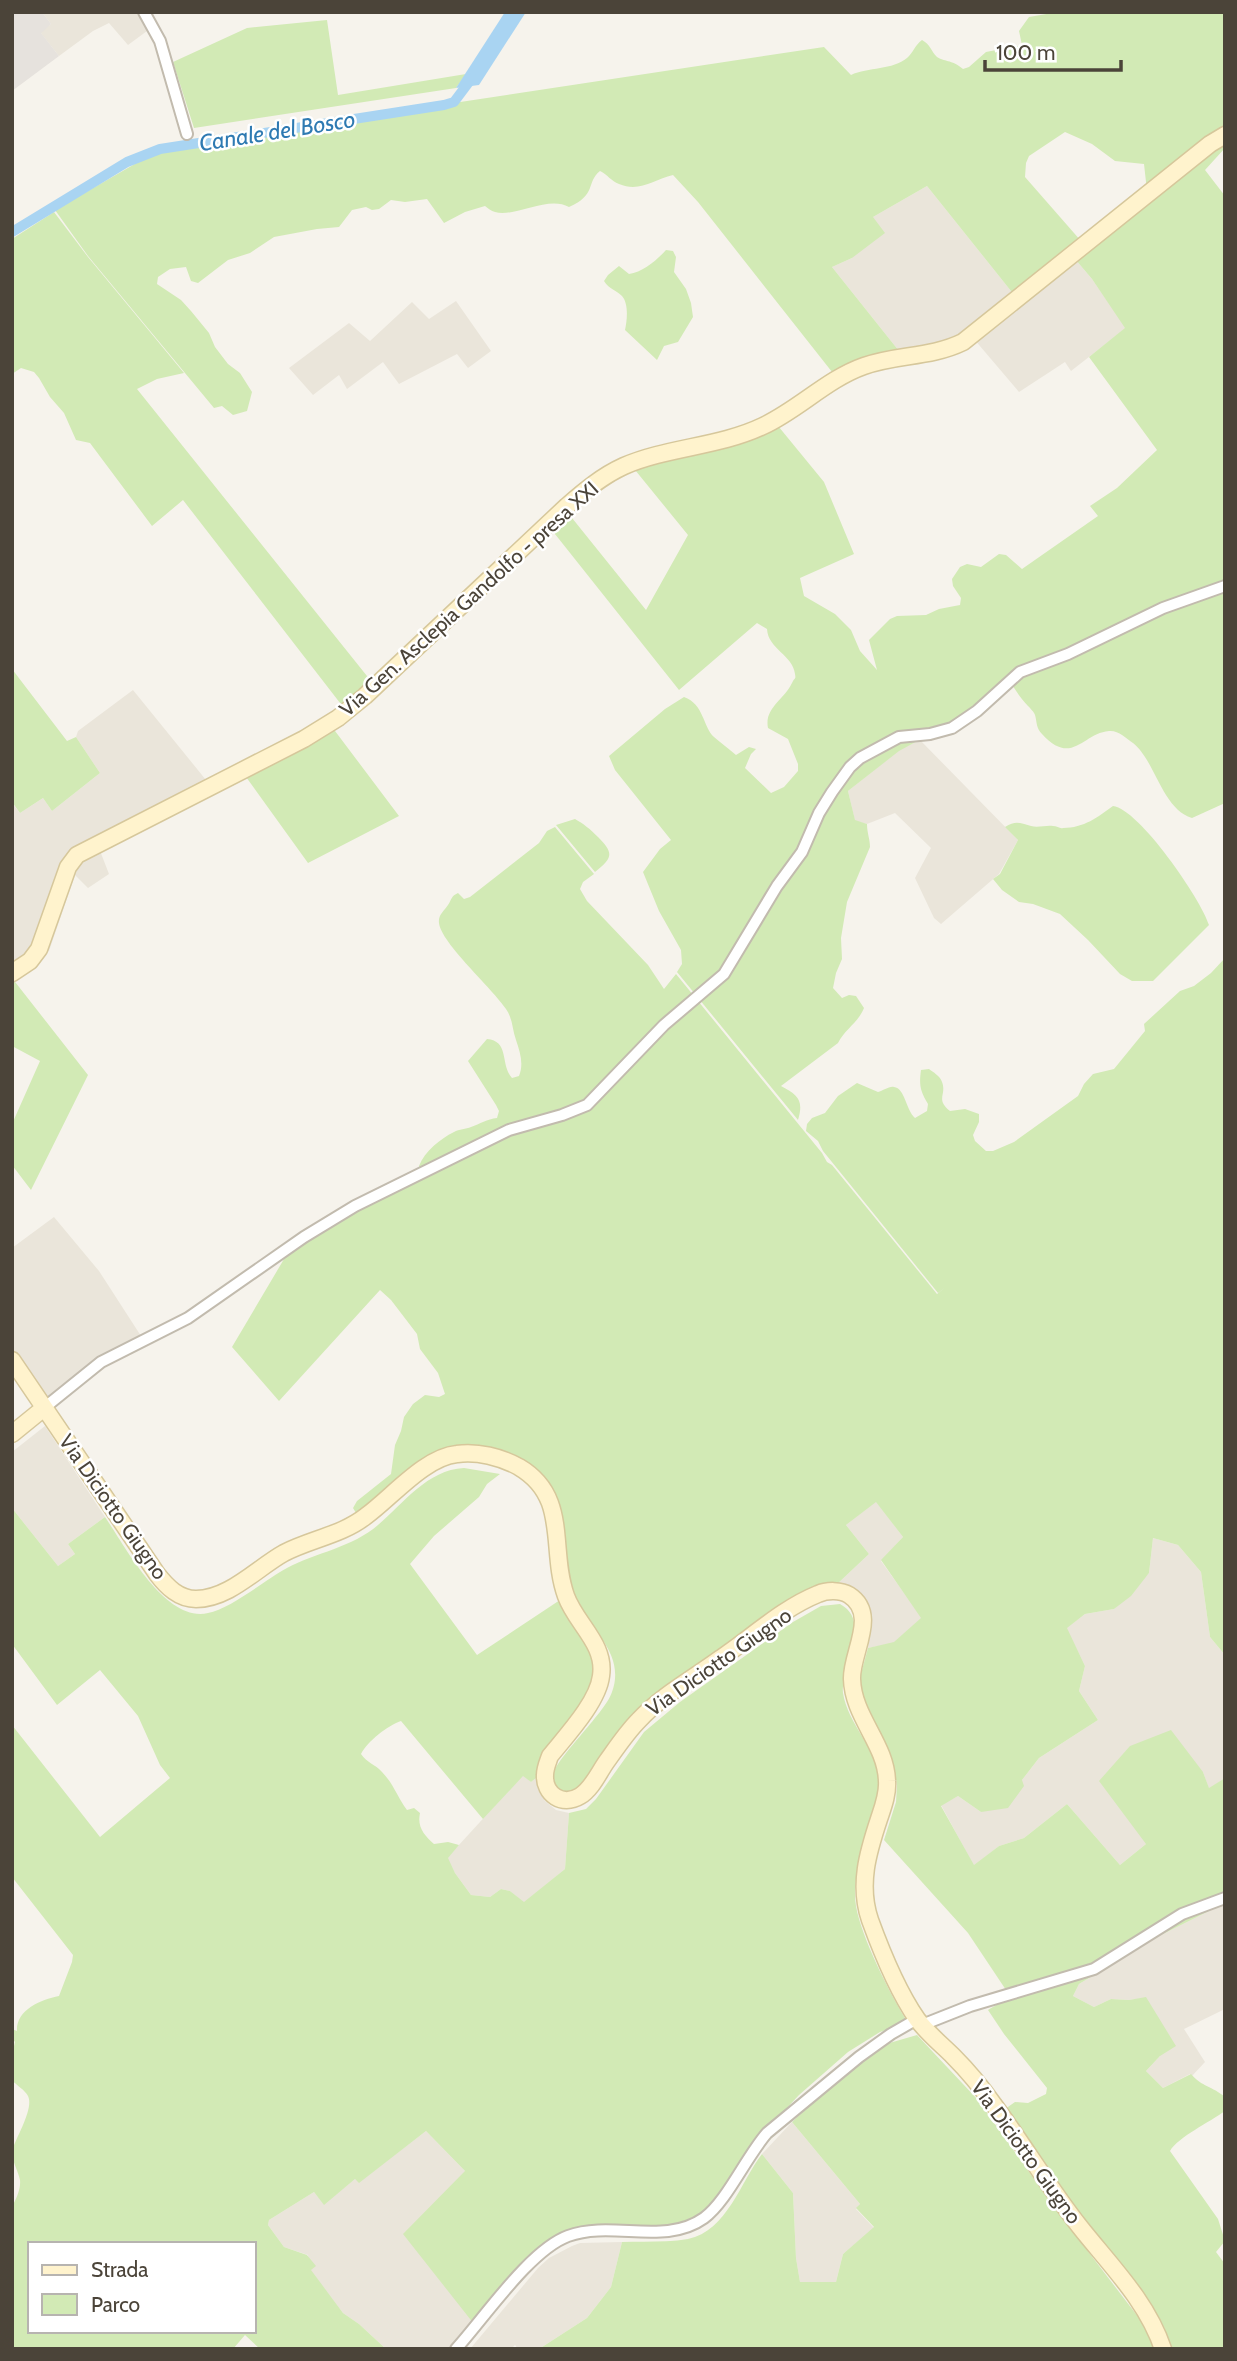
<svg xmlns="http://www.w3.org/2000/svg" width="1237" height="2361" font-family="Cabin,sans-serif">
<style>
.residential{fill:#eae5da}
.industrial{fill:#e6e2dd}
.green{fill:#d2eab5;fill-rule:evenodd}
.water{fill:#a9d4f2}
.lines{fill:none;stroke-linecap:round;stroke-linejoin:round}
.canal{stroke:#a9d4f2;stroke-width:10}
.street-casing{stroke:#c2bbae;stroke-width:14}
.secondary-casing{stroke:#d6c79b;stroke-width:19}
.street{stroke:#fff;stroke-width:10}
.secondary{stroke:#fff3cd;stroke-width:16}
.labels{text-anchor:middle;stroke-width:5;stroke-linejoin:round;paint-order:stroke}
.street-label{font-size:21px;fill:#4b4439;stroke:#fff}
.water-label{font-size:23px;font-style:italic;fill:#2e7ab2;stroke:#fff}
</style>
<rect width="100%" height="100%" fill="#f6f3ec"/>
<path class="residential" d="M42,12H137L147,31L128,45L109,23L93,31L59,56L40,32L51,24Z
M927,186L1015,296L1075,259L1092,279L1126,328L1071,371L1065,362L1019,392L968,332L939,346L899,351L832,267L852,258L873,217Z
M456,301L491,351L468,368L457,354L399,384L383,362L347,389L339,375L313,395L289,368L349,323L370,341L412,302L429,319Z
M133,690L206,780L97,843L109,874L88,888L75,875L49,951L12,970V803L20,813L43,798L52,811L100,773L76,737L78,731Z
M920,740L1018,840L999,874L941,924L934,918L915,878L931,848L895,813L867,824L855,821L848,791L899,750Z
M54,1217L99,1271L141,1336L103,1357L46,1398L12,1350V1248Z
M45,1426L105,1517L68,1544L75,1554L58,1566L12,1508V1452Z
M876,1501L903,1537L881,1561L922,1618L894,1643L868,1648L871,1618L866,1606L834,1587L869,1554L846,1525Z
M1153,1538L1178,1545L1201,1572L1210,1637L1225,1655V1778L1209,1789L1203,1772L1146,1844L1120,1865L1067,1804L1024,1838L999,1846L974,1866L941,1805L958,1796L981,1812L1022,1780L1039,1758L1098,1720L1079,1691L1085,1666L1066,1628L1085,1614L1114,1609L1149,1573Z
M523,1775L531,1782L536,1778L539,1792L545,1801L556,1810L569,1813L565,1869L524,1903L510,1891L501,1889L490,1897L471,1895L455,1873L447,1858Z
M1225,1903V2009L1184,2029L1205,2062L1192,2076L1190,2074L1163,2088L1146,2071L1160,2056L1146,1998L1129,2000L1111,1999L1094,2007L1073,1996L1079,1984L1159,1936Z
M792,2122L860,2204L856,2209L874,2228L843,2254L836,2282H800L796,2258L793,2193L762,2154Z
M426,2131L465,2171L474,2324L451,2349H386L359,2324L343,2313L310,2270L308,2255L284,2247L268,2225L269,2220L314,2192L324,2204L355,2179L359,2182Z
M622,2242L611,2287L587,2318L539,2349H518L515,2345L511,2349H470L538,2268L549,2258L572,2246L580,2243Z"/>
<path class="industrial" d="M12,12H42L51,24L41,33L59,56L12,91Z"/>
<path class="green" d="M1058,12H1225V148L1205,170L1225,196V803L1192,818C1162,809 1155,760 1133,743C1126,738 1118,730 1109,731C1083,733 1072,767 1042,734C1036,728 1037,722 1035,715C1034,712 1030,708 1028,706C1020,698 1015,689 1009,680L981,713L934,732L899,751L848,791L855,820L867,824C867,833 870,839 870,847L847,902L841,938L842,959L836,973L833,988L842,998L849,995L856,996L864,1008C858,1023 845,1029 838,1043L781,1086C798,1095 804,1100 798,1120L677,972L682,964L681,950L659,911L643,872L660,849L671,840L615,770L609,756L665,709L684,697C704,704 703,727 714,737C721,743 729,749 736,755L749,747L756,749L751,754L745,768L771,793L784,787L798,771V764L788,739L768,728C764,708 784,700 792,683C795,677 796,680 795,674C793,655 768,649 767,629L757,623L679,690L547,524L564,508L646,610L688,535L631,465L774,421L824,482L854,554L800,578L804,596L835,614L851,630L860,651L877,670L869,640L890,619L897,616L926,615L939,609L960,605L961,598L953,586L952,579L960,567L967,564L981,567L999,554L1006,555L1022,569L1098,516L1090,506L1117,488L1157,450L1089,357L1125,328L1092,279L1075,259L1015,296L927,186L873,217L885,233L852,258L832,267L899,351L836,377L698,202L673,175C654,179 640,193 619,184C611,181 608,175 600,171C586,182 597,195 569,207C548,195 514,218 495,212C491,211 488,208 485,206L465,212L444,223L427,199L405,202L391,200L379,209L372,210L366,207L352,210L339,227L317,229L274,237L250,253L228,260L198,283L191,281L186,267L170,269L158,277L157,284L181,300L191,311L209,333L215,347L228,364L240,373L252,392L247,411L233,415L222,406L214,408L88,256L55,210L140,161L174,148L198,146L308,125L824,47L851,75C868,67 893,70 907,58C913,53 915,45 922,40C930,44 931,51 937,57C944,62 951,59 963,69L969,67L986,52L1022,45L1019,31L1029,17ZM1065,132L1092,144L1115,161L1144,164L1147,191L1088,249L1025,177L1026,163L1029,156Z
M327,20L338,95L466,74L456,88L194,128L173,62L247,28Z
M54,212L88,257L184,373L157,379L137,389L375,686L347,712L183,500L152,526L90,443L76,440L64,413L50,397L39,378L34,372L21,368L12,374V239Z
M666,250L673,251L676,257L674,272L686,289L691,303L693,317L678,342L664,346L657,360L625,330C627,321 629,304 622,296C616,290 609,289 604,281L608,275L619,266L629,274C643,272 657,260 666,250Z
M12,669L67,741L76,737L100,773L52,811L43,798L20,813L12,802Z
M329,723L399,816L308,863L241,770Z
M1113,806C1139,809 1201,899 1209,925L1153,981H1132L1120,974L1088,940L1060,914L1033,904L1019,902L1002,890L993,879L1000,874L1018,840L1005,827C1016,820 1020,823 1031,826C1038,828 1046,825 1053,826C1057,826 1060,829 1063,828C1084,828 1098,817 1113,806Z
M575,819C584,824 590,829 598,837C614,853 613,858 595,872L556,825Z
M555,827L594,874L583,882L580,889L587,901L648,965L664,989L676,974L822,1153L827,1162L832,1165L937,1294L946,1287L938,1293L823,1151L818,1141L806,1131L807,1124L812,1118L825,1113L838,1096L857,1083L878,1092C883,1091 889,1086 894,1087C905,1088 906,1110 915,1118L927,1111L928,1104C920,1091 919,1085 921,1070L929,1069C933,1072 940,1076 942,1082C947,1095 935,1099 950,1111L965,1109L979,1114V1122L973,1135L975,1141L986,1151H993L1014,1142L1078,1096L1084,1084L1093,1074L1114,1069L1145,1031L1144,1024L1180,991L1194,986L1211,973L1225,958V1655L1210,1637L1201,1572L1178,1545L1153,1538L1149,1573L1131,1596L1114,1609L1085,1614L1067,1628L1085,1666L1079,1691L1098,1720L1039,1758L1022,1780L1024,1786L1008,1808L981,1812L958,1796L941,1806L974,1865L999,1846L1024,1838L1067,1804L1120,1865L1146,1844L1099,1781L1130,1746L1171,1730L1203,1772L1209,1788L1225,1778V1903L1159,1936L1079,1984L1073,1996L1094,2007L1111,1999L1129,2000L1146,1997L1176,2046L1160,2056L1146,2071L1163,2088L1191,2074C1202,2087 1212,2086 1225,2097V2111C1210,2122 1178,2137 1170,2151L1218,2219L1225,2241L1216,2252L1225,2264V2349H1171L1164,2327L1153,2309L1064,2193L1005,2109L1015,2102L1028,2103L1046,2094L1047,2088L1004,2034L988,2010C998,2004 1005,2001 1006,1990L968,1933L884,1840L896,1802L897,1785L894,1768L862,1702L859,1681L868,1648L894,1642L921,1618L881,1560L903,1537L876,1502L846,1525L869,1554L834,1587L694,1671L571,1797C563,1793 554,1790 552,1780C549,1764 605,1714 612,1692C625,1656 595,1634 580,1606C557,1562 578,1510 536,1472C527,1465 463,1456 448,1453L359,1518L353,1508L357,1501L391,1474L395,1445L401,1431L404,1417L413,1404L425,1395L439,1397L445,1394L438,1373L420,1349L417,1334L391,1300L380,1290L279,1401L232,1347L287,1254L354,1210L421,1173L419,1166C425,1151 440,1139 454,1132C459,1129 466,1129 471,1127C480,1124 487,1119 497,1118L499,1111L496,1105L468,1061L487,1039C510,1041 500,1065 512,1078L519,1076C524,1064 520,1052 516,1040C512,1029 513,1019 506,1009C493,989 441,943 439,923C438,915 444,911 448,905C452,899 451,896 458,893L464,899L470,897L539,843L547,831Z
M12,978L88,1075L31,1190L12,1165V1124L40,1061L12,1046Z
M464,1468L500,1474L487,1484L479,1497L434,1536L410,1564L477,1655L560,1600L565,1613L589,1646L598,1680L543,1757L537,1769L536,1778L531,1782L523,1776L483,1819L401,1721C387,1726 368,1741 361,1754C367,1763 375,1764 382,1772C393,1783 398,1798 407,1810L414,1808L420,1813C417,1827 424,1835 434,1844L448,1842L459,1845L448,1858L455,1873L471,1895L490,1897L501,1889L510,1891L524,1902L565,1869L569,1813L586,1809L596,1799L644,1732L680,1702L793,1622L821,1606L840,1604C873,1622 840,1665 843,1693C848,1726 881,1752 880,1787C880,1829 849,1863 856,1906C861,1937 891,1996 908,2023L880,2032L848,2052L799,2095L747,2151L714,2205L687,2225L567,2233L474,2324L403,2234L465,2171L426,2131L359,2183L355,2179L324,2205L314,2192L269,2220L268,2225L284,2247L307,2255L316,2266L311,2270L343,2313L359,2324L386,2349H260L245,2335L233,2349H12V2207C16,2199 21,2189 20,2180C18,2170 10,2159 13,2148C17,2136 34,2108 28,2096C25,2090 16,2085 12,2080V2054L15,2042L12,2038V2029L17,2031C16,2010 40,2000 59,1996L72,1962L73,1955L12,1877V1725L100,1837L170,1778L160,1765L138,1716L100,1670L57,1705L12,1644V1508L58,1566L75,1554L68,1544L105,1517C125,1546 165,1623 208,1613C230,1609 265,1580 287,1568C315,1553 353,1547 378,1525C404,1503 427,1470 464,1468ZM30,2244H254V2331H30Z
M917,2035L978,2100L1051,2203L1139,2318L1149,2334L1154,2349H539L587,2318L611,2287L622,2242C644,2241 667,2243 688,2239C727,2231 741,2181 762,2154L793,2193L796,2258L800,2282H836L843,2254L874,2227L856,2208L860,2204L792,2122L856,2062L886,2044Z"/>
<path class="water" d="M505,12H526L479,85L456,88Z"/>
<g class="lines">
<path class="canal" d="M12,232L127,162L160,149L444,105L454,102L472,78"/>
<g class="street-casing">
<path id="street" d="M144,12L160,41L187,134
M44,1408L101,1362L188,1318L304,1237L355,1206L509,1130L562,1115L587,1105L664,1025L724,974L777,886L802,852L819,813L832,792L850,767L860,758L899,737L930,734L952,728L977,711L1020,672L1068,654L1163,608L1225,586
M922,2025L970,2006L1094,1969L1182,1914L1225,1898
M456,2349C485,2317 530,2250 568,2236C612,2220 665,2246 704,2218C727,2201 746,2157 767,2133L859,2057L891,2034L917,2019"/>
</g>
<g class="secondary-casing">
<path id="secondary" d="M12,973L30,961L39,949L68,867L77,855L304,739L338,718L365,696L567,506C584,491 602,476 624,466C668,447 719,447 763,426C798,410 827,379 864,366C897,354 930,358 963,342L1210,144L1225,135
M12,1360L157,1574C167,1587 179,1599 196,1599C229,1599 257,1568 284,1553C311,1539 342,1535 366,1516C392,1497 425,1457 457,1454C477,1451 501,1457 519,1467C570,1497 549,1549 566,1596C576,1624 606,1644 601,1676C598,1702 566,1736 550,1756C548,1762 545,1768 545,1775C544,1794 562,1807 580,1796C592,1789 599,1772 607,1761C617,1747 627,1732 639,1720C662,1695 694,1678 721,1658C752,1637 783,1608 818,1594C827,1590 841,1590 849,1595C879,1614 851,1653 852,1679C853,1717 886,1744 887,1781C888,1794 883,1807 879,1819C868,1852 858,1885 870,1920C882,1953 897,1990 917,2019C927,2033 941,2044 953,2056C968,2071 982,2088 994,2105C1024,2145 1049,2188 1080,2227C1110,2265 1147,2301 1163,2349
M12,1434L44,1408"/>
</g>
<use href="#street" class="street"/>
<use href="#secondary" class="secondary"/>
</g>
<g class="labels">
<g class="street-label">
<text transform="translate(469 599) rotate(-42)" y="7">Via Gen. Asclepia Gandolfo - presa XXI</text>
<text transform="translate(113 1507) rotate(55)" y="7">Via Diciotto Giugno</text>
<text transform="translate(719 1662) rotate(-35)" y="7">Via Diciotto Giugno</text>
<text transform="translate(1026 2152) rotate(54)" y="7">Via Diciotto Giugno</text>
</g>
<g class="water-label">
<text transform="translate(277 131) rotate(-9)" y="8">Canale del Bosco</text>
</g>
</g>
<rect width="1237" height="2361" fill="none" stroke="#4b4439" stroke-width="28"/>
<rect x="28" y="2242" width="228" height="91" fill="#ffffff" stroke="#b7b4b0" stroke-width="2"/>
<rect x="42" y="2265" width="35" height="10" fill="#fff3cd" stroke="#b7b4b0" stroke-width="2"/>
<text x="91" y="2277" font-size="21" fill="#4b4439">Strada</text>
<rect x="42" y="2294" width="35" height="21" fill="#d2eab5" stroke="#b7b4b0" stroke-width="2"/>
<text x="91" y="2312" font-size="21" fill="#4b4439">Parco</text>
<path d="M985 60v10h136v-10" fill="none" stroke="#4b4439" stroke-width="3.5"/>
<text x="996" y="60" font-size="21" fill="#4b4439" stroke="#ffffff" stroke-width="5" paint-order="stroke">100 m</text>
</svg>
